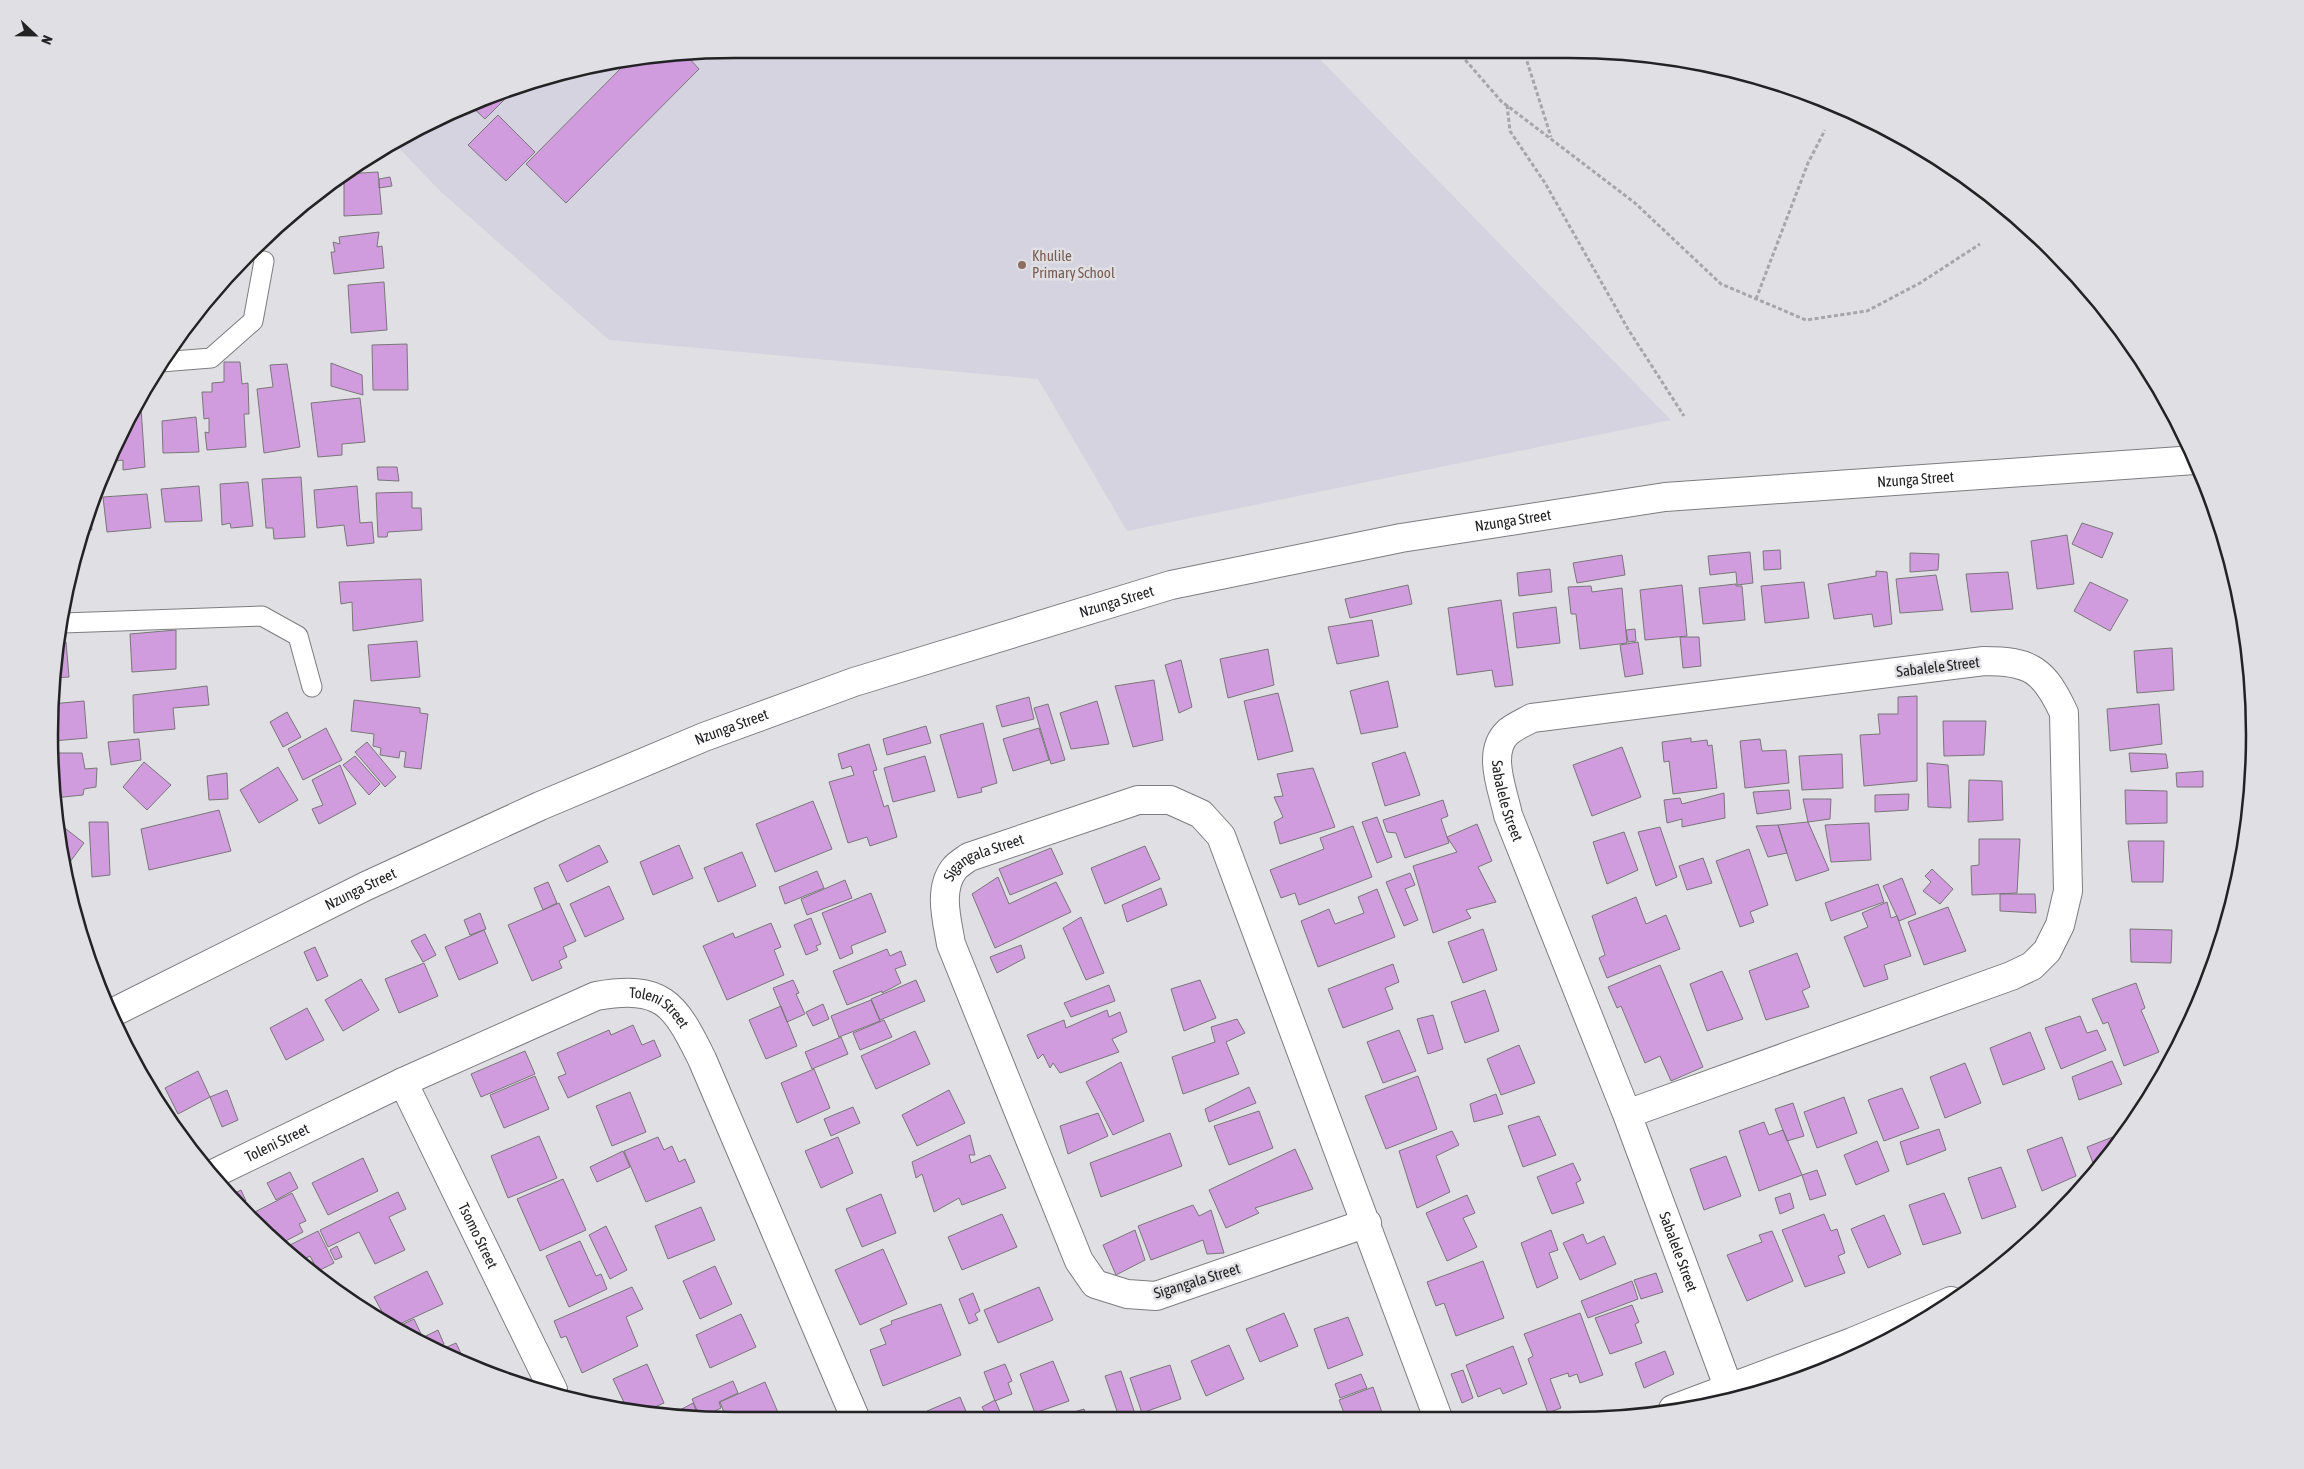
<svg xmlns="http://www.w3.org/2000/svg" width="2304" height="1469" font-family="'Asap Condensed',sans-serif">
<style>
.built{fill:#d5d3df}
.building{fill:#d19cdd;stroke:#79777a}
.lines{fill:none;stroke-linecap:round;stroke-linejoin:round}
.lane-casing{stroke:#7d7c80;stroke-width:21}
.street-casing{stroke:#7d7c80;stroke-width:30}
.path{stroke:#a6a5a9;stroke-width:3;stroke-dasharray:4 2.5;stroke-linecap:butt}
.lane{stroke:#fff;stroke-width:19}
.street{stroke:#fff;stroke-width:28}
.education-dot{fill:#8d6e63;stroke:#e0dfe3;stroke-width:2}
.labels{text-anchor:middle;stroke-width:5;stroke-linejoin:round;paint-order:stroke}
.education-label{font-size:15px;fill:#785e54;stroke:#e0dfe3;text-anchor:start}
.street-label{font-size:15px;fill:#232325;stroke:#e0dfe3}
.rim{fill:none;stroke:#232325;stroke-width:2.5}
</style>
<rect width="100%" height="100%" fill="#e0dfe3"/>
<path class="built" d="M645,55H1316L1671,420L1127,531L1038,379L609,340L439,190L395,144L514,85Z"/>
<path class="building" d="M645,55H686L699,69L566,203L526,164L631,58Z
M521,83L485,119L471,106L514,85Z
M498,115L535,152L506,181L468,145Z
M378,172L382,214L344,216V174Z
M390,177L392,186L379,188V179Z
M379,232L377,247L382,246L384,268L334,274L331,252H335L333,242L340,244L339,237Z
M384,282L387,330L351,333L348,285Z
M407,344L408,390H373L372,345Z
M224,362H240L242,384L248,383L249,414H244L246,447L207,450L205,432L209,433V418L204,419L202,392H212V383L224,382Z
M331,363L362,375L363,395L331,386Z
M287,364L300,447L264,453L257,389L273,387L270,365Z
M140,393L145,467L123,470V460L109,462Z
M360,398L365,442L342,444V455L318,457L311,403Z
M196,417L199,452L163,453L162,421Z
M377,467H397L399,481L378,480Z
M301,477L305,537L274,539L273,528H266L262,479Z
M248,482L253,526L231,528L230,523L222,525L220,484Z
M199,486L202,521L165,522L161,489Z
M357,486L360,523L372,522L374,543L347,546L344,525L317,528L314,490Z
M412,492V508H421L422,530L388,532L387,537H378L376,493Z
M147,494L151,528L107,532L103,497Z
M90,503L92,530H82L85,514Z
M2082,523L2113,533L2102,558L2072,544Z
M2067,535L2074,584L2037,589L2031,541Z
M1780,550L1781,569L1764,570L1763,551Z
M1750,552L1753,583L1737,585L1736,572L1710,575L1708,556Z
M1910,553L1939,554L1938,570L1910,572Z
M1622,555L1625,575L1577,583L1573,563Z
M1550,569L1552,592L1519,596L1517,573Z
M1876,571L1887,572L1892,624L1874,627L1872,614L1834,619L1828,584L1876,576Z
M2008,572L2013,609L1971,612L1966,574Z
M1936,575L1943,610L1900,613L1896,579Z
M421,579L423,621L353,631L352,602L341,604L339,582Z
M1804,582L1809,618L1765,623L1761,586Z
M2090,582L2128,600L2110,631L2074,611Z
M1736,584V586H1742L1745,620L1703,624L1699,588Z
M1408,585L1412,604L1350,618L1345,599Z
M1682,585L1687,636L1645,640L1640,590Z
M1591,586L1592,592L1622,588L1627,643L1580,649L1576,614H1571L1568,587Z
M1501,600L1513,685L1495,687L1492,670L1457,675L1448,608Z
M1556,607L1560,643L1517,648L1513,613Z
M1372,620L1379,656L1337,664L1328,627Z
M1635,629L1636,641L1628,642L1626,630Z
M176,630V669L132,672L130,634Z
M1680,637H1699L1701,666L1683,668Z
M417,641L420,677L371,681L368,645Z
M60,642H66L69,677L53,678Z
M1638,642L1643,674L1625,677L1620,645Z
M2172,648L2174,690L2137,693L2134,651Z
M1268,649L1274,685L1228,698L1220,659Z
M1181,660L1192,707L1179,713L1165,665Z
M1154,680L1163,740L1133,747L1115,686Z
M1388,681L1398,727L1361,734L1350,691Z
M207,686L209,705L173,708L175,729L134,733L133,695Z
M1278,693L1293,751L1258,760L1244,701Z
M1917,696V781L1864,786L1860,735L1880,734L1878,714H1898V697Z
M1029,697L1034,719L1002,727L996,706Z
M354,700L420,708V713L428,714L421,769L404,767L406,752L400,751L399,758L380,755L381,748L373,746L374,734L351,731Z
M84,701L87,738L53,741L51,704Z
M1097,701L1109,744L1071,749L1060,713Z
M1048,704L1065,760L1051,764L1034,708Z
M2159,704L2162,744L2110,751L2107,709Z
M287,712L301,737L283,747L270,722Z
M1943,721H1986L1984,755L1944,756Z
M983,723L997,783L981,788L982,792L958,798L940,735Z
M926,726L931,743L887,755L883,739Z
M326,728L342,760L303,780L288,749Z
M1039,728L1049,760L1013,771L1003,739Z
M1691,738V742L1707,740L1708,746L1712,745L1717,788L1673,794L1669,761L1664,762L1662,742Z
M139,739L141,760L111,765L108,742Z
M1760,739L1762,751L1786,750L1789,783L1745,788L1740,741Z
M367,742L396,777L385,787L355,752Z
M869,744L877,770L873,771L884,807L888,805L897,837L870,846L867,837L848,843L829,782L854,775L851,766L842,769L838,754Z
M1622,747L1641,797L1592,816L1573,765Z
M1405,752L1420,795L1385,806L1372,763Z
M52,753H82L85,769L97,768L96,787L84,789L83,795L54,798Z
M2129,753L2166,754L2168,768L2131,772Z
M1842,754L1843,788L1802,790L1799,756Z
M355,756L380,784L369,795L343,765Z
M925,756L935,791L893,802L884,768Z
M144,762L171,785L147,810L123,787Z
M1927,763L1948,765L1951,808L1928,807Z
M340,765L356,804L319,824L312,809L323,805L312,780Z
M278,767L298,800L259,823L240,790Z
M1313,768L1335,827L1280,844L1274,822L1283,817L1274,797L1283,796L1277,774Z
M2203,771V787H2177L2176,773Z
M227,773L228,799L209,800L207,776Z
M1969,780L2002,781L2003,820L1968,822Z
M1789,790L1791,809L1757,814L1753,792Z
M2125,790L2167,791V823L2126,824Z
M1724,793L1725,818L1682,827V819L1667,823L1664,800L1680,798L1682,804Z
M1909,794L1908,810L1875,812V795Z
M1803,799H1831L1830,819L1808,822Z
M1443,800L1448,816L1441,819L1449,843L1405,858L1396,833L1387,832L1383,820Z
M813,801L832,849L775,872L756,824Z
M219,810L231,851L149,870L141,829Z
M1377,817L1392,857L1377,863L1362,822Z
M57,822L84,843L64,870L55,824Z
M89,822H108L110,875L92,877Z
M1808,822L1829,870L1796,881L1778,825Z
M1869,823L1871,860L1831,862L1825,825Z
M1477,824L1492,861L1478,867L1496,902L1466,910L1471,918L1433,933L1413,866L1457,852L1447,837Z
M1778,825L1787,853L1768,857L1756,826Z
M1353,826L1372,877L1299,905L1295,893L1281,898L1270,870L1324,849L1320,838Z
M1660,827L1677,877L1656,886L1638,832Z
M1624,832L1638,870L1607,884L1593,842Z
M1979,839H2020L2017,893L1972,895L1971,866L1979,865Z
M2128,841H2164L2163,882H2132Z
M599,845L608,862L567,882L559,865Z
M679,845L693,878L653,895L640,862Z
M1145,846L1160,879L1105,904L1091,868Z
M1051,848L1063,874L1010,895L999,869Z
M1749,849L1768,905L1750,912L1754,922L1740,927L1716,861Z
M742,852L756,886L718,902L704,868Z
M1703,858L1712,883L1687,890L1679,866Z
M1932,869L1953,889L1940,904L1923,891L1931,882L1925,876Z
M817,871L824,888L785,904L779,887Z
M1410,873L1415,885L1405,889L1418,920L1404,926L1386,882Z
M998,877L1009,904L1056,882L1071,912L995,948L972,894Z
M1902,878L1916,914L1899,921L1883,886Z
M845,880L852,898L807,915L801,899Z
M548,882L557,903L543,910L534,888Z
M1878,884L1884,902L1831,921L1825,903Z
M609,886L624,919L585,937L570,904Z
M1161,888L1167,905L1127,922L1122,905Z
M1377,889L1395,937L1318,967L1301,921L1329,909L1335,924L1364,913L1358,897Z
M871,893L886,932L851,946L853,953L840,959L822,913Z
M2000,894H2035L2036,913L2000,911Z
M1636,897L1646,924L1666,915L1680,949L1607,978L1599,958L1605,955L1592,916Z
M1887,902L1891,918L1897,916L1911,956L1884,965L1888,979L1864,987L1844,937L1868,927L1862,913Z
M559,903L576,941L563,947L567,957L559,961L562,968L532,981L508,925Z
M1948,907L1966,951L1924,965L1908,922Z
M480,913L486,929L470,935L464,920Z
M79,917L89,937L82,941L75,920Z
M1081,917L1104,973L1086,980L1063,928Z
M811,918L821,944L816,946L818,950L806,955L794,925Z
M771,923L781,947L774,950L784,975L727,1000L703,946L733,933L735,938Z
M1483,929L1497,970L1463,983L1448,942Z
M2130,929L2172,930L2171,963L2131,962Z
M484,930L498,963L459,980L445,947Z
M425,934L436,955L423,962L411,941Z
M1021,945L1025,958L997,973L990,957Z
M315,947L328,976L317,981L304,952Z
M887,949L890,956L901,951L906,965L895,969L901,983L882,993V991L847,1005L833,971Z
M1797,953L1810,987L1802,991L1809,1007L1766,1020L1749,971Z
M424,963L438,996L399,1013L385,979Z
M1393,964L1399,982L1385,988L1393,1009L1343,1028L1328,989Z
M1660,965L1703,1067L1671,1081L1660,1056L1645,1063L1621,1006L1617,1008L1608,987Z
M1722,971L1743,1019L1707,1031L1690,984Z
M361,979L379,1010L343,1031L325,1000Z
M793,980L799,993L796,994L805,1014L787,1022L773,988Z
M916,980L925,1001L880,1020L871,999Z
M1200,980L1216,1018L1184,1031L1171,989Z
M2136,983L2145,1008L2141,1010L2159,1052L2124,1066L2108,1022L2103,1024L2092,999Z
M1109,985L1115,1001L1071,1017L1064,1003Z
M1485,990L1499,1031L1465,1043L1451,1002Z
M871,1000L880,1021L839,1037L831,1016Z
M823,1004L829,1019L813,1026L806,1012Z
M781,1006L797,1046L766,1059L749,1020Z
M307,1008L324,1040L286,1060L270,1028Z
M1107,1010L1109,1017L1120,1012L1127,1032L1112,1039L1119,1052L1060,1073L1053,1063L1050,1068L1043,1054L1038,1059L1027,1035L1064,1020L1066,1028Z
M1433,1015L1443,1049L1428,1054L1417,1019Z
M2080,1016L2087,1033L2097,1030L2106,1050L2061,1069L2045,1028Z
M1237,1019L1245,1033L1226,1042L1239,1074L1183,1094L1172,1057L1215,1042L1211,1027Z
M884,1020L892,1037L860,1050L853,1033Z
M633,1025L642,1045L654,1040L661,1056L568,1098L558,1077L566,1074L557,1053L609,1030L611,1035Z
M1399,1030L1416,1071L1383,1083L1367,1042Z
M915,1031L930,1064L876,1089L861,1056Z
M2030,1032L2045,1069L2003,1085L1990,1048Z
M841,1037L848,1054L812,1069L805,1052Z
M1519,1045L1535,1083L1501,1095L1487,1059Z
M525,1051L535,1074L481,1097L471,1074Z
M2112,1061L2122,1084L2079,1100L2072,1077Z
M1121,1062L1144,1121L1113,1135L1086,1082Z
M1965,1063L1981,1103L1945,1118L1930,1077Z
M814,1069L830,1108L797,1123L781,1083Z
M198,1071L210,1097L178,1114L165,1088Z
M535,1076L549,1109L504,1128L490,1095Z
M1418,1076L1437,1129L1386,1149L1365,1096Z
M2154,1079H2162L2150,1095V1086L2154,1084Z
M151,1082L168,1116L166,1117L147,1083Z
M1249,1087L1256,1103L1209,1122L1205,1109Z
M1902,1088L1919,1128L1884,1141L1868,1100Z
M227,1090L238,1120L222,1127L210,1097Z
M949,1090L965,1123L917,1146L902,1115Z
M630,1092L646,1132L612,1146L596,1106Z
M1496,1094L1503,1114L1474,1122L1470,1104Z
M1844,1097L1857,1133L1817,1148L1804,1112Z
M1793,1103L1804,1136L1787,1141L1775,1109Z
M853,1107L860,1123L831,1136L824,1119Z
M1259,1111L1273,1148L1229,1165L1214,1126Z
M1098,1113L1108,1136L1068,1154L1060,1126Z
M1539,1116L1556,1155L1523,1167L1508,1126Z
M1764,1122L1769,1135L1783,1130L1802,1175L1759,1191L1739,1131Z
M1939,1129L1946,1150L1907,1165L1900,1142Z
M1452,1131L1459,1145L1436,1156L1450,1192L1417,1208L1399,1151Z
M1170,1133L1182,1166L1101,1197L1090,1163Z
M2123,1133L2096,1171L2087,1147Z
M970,1135L975,1155H969L971,1163L990,1155L1006,1188L962,1205L959,1198L934,1212L922,1174L916,1178L912,1162Z
M539,1136L557,1178L508,1198L491,1156Z
M658,1137L664,1150L672,1146L679,1162L685,1159L695,1182L646,1202L624,1151Z
M838,1137L853,1173L821,1188L805,1151Z
M2062,1137L2076,1176L2042,1191L2027,1150Z
M1877,1141L1889,1171L1856,1185L1844,1155Z
M1295,1149L1313,1189L1255,1208L1259,1213L1226,1228L1209,1190Z
M623,1151L630,1167L597,1182L590,1167Z
M1726,1156L1741,1196L1704,1210L1690,1169Z
M363,1158L378,1191L328,1215L312,1183Z
M1573,1163L1581,1180L1576,1183L1584,1203L1552,1214L1537,1177Z
M2001,1167L2016,1207L1982,1219L1968,1178Z
M1817,1170L1826,1195L1810,1200L1802,1175Z
M290,1172L298,1188L276,1200L267,1183Z
M563,1179L586,1230L540,1251L517,1199Z
M241,1190L246,1201L242,1203L233,1194Z
M398,1192L406,1209L389,1217L405,1250L375,1264L359,1232L328,1247L320,1230Z
M292,1193L306,1221L299,1224L303,1232L278,1245L251,1214Z
M1790,1193L1794,1208L1780,1214L1775,1198Z
M1944,1193L1961,1233L1923,1245L1909,1205Z
M881,1194L896,1233L862,1247L846,1209Z
M1467,1195L1475,1213L1463,1218L1477,1247L1447,1261L1426,1213Z
M1193,1205L1199,1216L1211,1210L1224,1253L1207,1254L1203,1240L1151,1260L1138,1226Z
M701,1207L715,1240L668,1259L655,1226Z
M1002,1214L1017,1247L962,1270L948,1237Z
M1824,1214L1831,1231L1837,1229L1845,1253L1838,1256L1845,1273L1805,1287L1782,1230Z
M1884,1215L1901,1254L1868,1268L1851,1229Z
M606,1226L627,1270L610,1279L589,1235Z
M1135,1230L1145,1260L1116,1275L1103,1245Z
M1551,1230L1558,1250L1549,1253L1558,1278L1537,1288L1521,1243Z
M318,1231L334,1263L318,1271L310,1256L299,1262L290,1245Z
M1772,1231L1793,1281L1747,1301L1727,1255L1762,1242L1759,1235Z
M1583,1234L1587,1244L1604,1236L1616,1264L1580,1280L1563,1243Z
M580,1241L596,1276L601,1274L607,1289L569,1307L546,1256Z
M337,1246L342,1257L335,1260L330,1250Z
M883,1249L907,1304L860,1325L835,1270Z
M1483,1261L1504,1318L1456,1336L1444,1303L1436,1306L1427,1282Z
M715,1266L732,1304L700,1319L683,1281Z
M427,1271L443,1304L391,1328L374,1297Z
M1656,1273L1663,1292L1641,1299L1634,1280Z
M1632,1281L1638,1299L1588,1318L1581,1301Z
M632,1287L643,1309L626,1317L638,1346L582,1373L566,1336L561,1338L554,1321Z
M1039,1287L1053,1320L998,1343L984,1310Z
M973,1293L980,1311L975,1314L978,1320L969,1324L959,1299Z
M941,1304L961,1355L883,1386L870,1350L886,1344L880,1329L892,1324L891,1321Z
M1632,1305L1639,1322L1635,1324L1642,1343L1610,1354L1595,1318Z
M1284,1313L1298,1346L1260,1362L1246,1329Z
M1580,1313L1603,1375L1580,1383L1577,1374L1569,1377L1568,1373L1550,1379L1561,1408L1548,1413L1528,1359L1533,1356L1524,1334Z
M741,1314L756,1347L710,1368L696,1335Z
M1348,1317L1363,1355L1328,1369L1314,1329Z
M414,1319L422,1336L414,1340L393,1329Z
M438,1330L444,1344L434,1349L416,1341Z
M456,1343L467,1366L438,1351Z
M1229,1345L1244,1379L1206,1396L1191,1361Z
M1513,1346L1527,1384L1503,1394L1500,1388L1478,1397L1466,1365Z
M1665,1351L1674,1374L1644,1388L1635,1363Z
M1053,1361L1069,1401L1035,1413L1020,1374Z
M647,1364L664,1403L641,1413L627,1409L613,1379Z
M1005,1364L1012,1381L1008,1383L1012,1394L995,1401L984,1372Z
M1170,1365L1181,1399L1142,1413L1130,1378Z
M1463,1370L1473,1398L1462,1403L1451,1374Z
M1121,1371L1136,1417H1119L1105,1376Z
M1361,1374L1367,1388L1340,1398L1335,1384Z
M733,1381L738,1393L719,1402L721,1408L707,1415H699L692,1399Z
M765,1382L779,1415H725L720,1402Z
M1373,1387L1384,1418H1346L1339,1400Z
M960,1397L968,1416H929L927,1411Z
M995,1400L1001,1414L987,1416L982,1407Z
M693,1403L698,1415H682L680,1410Z
M1084,1409L1086,1416H1061Z"/>
<g class="lines">
<g class="lane-casing">
<path id="lane" d="M161,362L211,358L253,321L264,261
M63,623L262,616L298,636L312,687"/>
</g>
<g class="street-casing">
<g id="street">
<path id="s1" d="M110,1014L366,886L540,806L704,737L854,682L1171,585L1401,538L1665,497L2195,460"/>
<path id="s2" d="M403,1082L553,1390"/>
<path id="s3" d="M1627,1114L2011,976L2032,966L2047,951L2060,925L2068,891L2064,713C2044,670 2031,661 1984,661L1532,718C1525,722 1515,726 1508,732C1486,752 1503,790 1508,815L1627,1114L1729,1389"/>
<path id="s4" d="M215,1173L403,1082L596,996C662,985 674,1002 702,1059L854,1415"/>
<path id="s5" d="M1367,1223L1156,1296L1127,1294L1095,1284L1079,1261L951,944C947,920 938,890 954,869C958,864 965,860 969,857L1138,800H1170L1201,814L1221,836L1438,1418"/>
<path d="M1673,1409L1852,1342L1951,1301"/>
</g>
</g>
<path class="path" d="M1461,55L1501,101L1635,203L1721,284L1806,320L1867,311L1920,283L1980,244
M1525,55L1551,137
M1507,105L1510,131L1545,183L1628,329L1684,416
M1756,299L1808,163L1825,130"/>
<use href="#lane" class="lane"/>
<use href="#street" class="street"/>
</g>
<circle class="education-dot" cx="1022" cy="265" r="5"/>
<g class="labels">
<g class="education-label">
<text x="1032" y="261">Khulile<tspan x="1032" dy="17">Primary School</tspan></text>
</g>
<g class="street-label">
<text dy="5" stroke="none"><textPath href="#s1" startOffset="1900">Nzunga Street</textPath></text>
<text dy="5" stroke="none"><textPath href="#s1" startOffset="1495">Nzunga Street</textPath></text>
<text dy="5" stroke="none"><textPath href="#s1" startOffset="1090">Nzunga Street</textPath></text>
<text transform="translate(1938 667) rotate(-7)" y="5">Sabalele Street</text>
<text dy="5" stroke="none"><textPath href="#s1" startOffset="685">Nzunga Street</textPath></text>
<text dy="5" stroke="none"><textPath href="#s3" startOffset="1355">Sabalele Street</textPath></text>
<text dy="5" stroke="none"><textPath href="#s5" startOffset="765">Sigangala Street</textPath></text>
<text dy="5" stroke="none"><textPath href="#s1" startOffset="280">Nzunga Street</textPath></text>
<text dy="5" stroke="none"><textPath href="#s4" startOffset="488">Toleni Street</textPath></text>
<text dy="5" stroke="none"><textPath href="#s4" startOffset="69">Toleni Street</textPath></text>
<text dy="5" stroke="none"><textPath href="#s2" startOffset="171">Tsomo Street</textPath></text>
<text dy="5" stroke="none"><textPath href="#s3" startOffset="1838">Sabalele Street</textPath></text>
<text transform="translate(1197 1281) rotate(-17)" y="5">Sigangala Street</text>
</g>
</g>
<path d="M0 0H2304V1469H0ZM735 58H1569A677 677 0 0 1 2246 735V735A677 677 0 0 1 1569 1412H735A677 677 0 0 1 58 735V735A677 677 0 0 1 735 58Z" fill="#e0dfe3" fill-rule="evenodd"/>
<path class="rim" d="M735 58H1569A677 677 0 0 1 2246 735V735A677 677 0 0 1 1569 1412H735A677 677 0 0 1 58 735V735A677 677 0 0 1 735 58Z"/>
<g transform="translate(35 35) rotate(112)" stroke="#e0dfe3" stroke-width="4" paint-order="stroke">
<path d="M0-4L9 19L0 12L-9 19Z" fill="#232325"/>
<text y="-8" font-size="14" font-weight="bold" text-anchor="middle" fill="#232325">N</text>
</g>
</svg>
